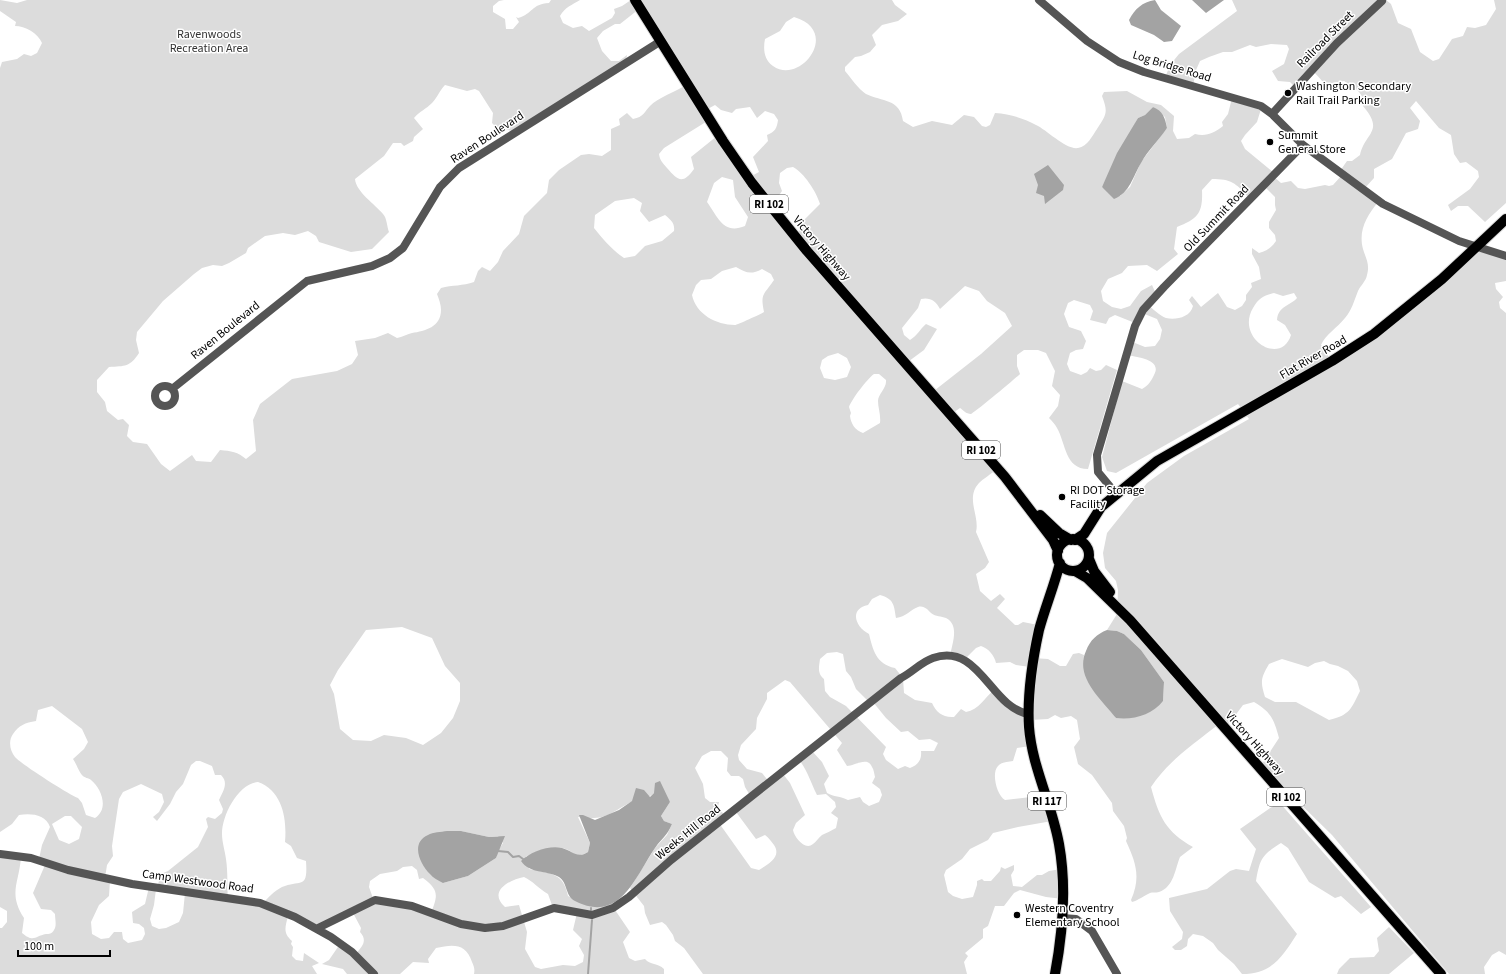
<svg xmlns="http://www.w3.org/2000/svg" width="1506" height="974" font-family="'Source Sans 3',sans-serif">
<style>
.green{fill:#dcdcdc;fill-rule:evenodd}
.water{fill:#a3a3a3}
.lines{fill:none;stroke-linecap:round;stroke-linejoin:round}
.stream{stroke:#a3a3a3;stroke-width:2}
.major-casing{stroke:#dbdbdb;stroke-width:12}
.minor{stroke:#555;stroke-width:8}
.major{stroke:#000;stroke-width:10}
.poi-dot{fill:#000;stroke:#fff;stroke-width:1.5}
.labels{text-anchor:middle;stroke-width:3;stroke-linejoin:round;paint-order:stroke}
.shield{fill:#fff;stroke:#4c4c4c;stroke-width:1}
.shield-label{font-size:11px;font-weight:bold;fill:#000}
.park-label{font-size:12px;fill:#333;stroke:#fff}
.street-label{font-size:12px;fill:#000;stroke:#fff}
.poi-label{font-size:12px;fill:#000;stroke:#fff;text-anchor:start}
</style>
<rect width="100%" height="100%" fill="#fff"/>
<path class="green" d="M0,0L17,3L27,0H504L499,1L493,6V12L505,19L506,29H513L519,22L516,17L518,18C533,14 531,4 549,3L551,0H580C572,5 565,7 560,16L563,23L573,28L582,26L589,31L612,18L615,13L614,9L622,6L631,0H892L895,5L907,14L898,21L882,25L872,35L876,45L870,52L861,56L855,57L845,67V71C851,78 858,89 866,94C882,102 900,98 903,121L913,127L932,121L952,125L964,115L974,117L982,126L986,127L990,125L995,113C1010,114 1023,118 1036,125C1047,130 1066,150 1078,148C1088,146 1092,136 1097,129C1107,114 1108,112 1102,96L1104,92L1127,91L1147,102L1161,105L1174,116L1173,131L1177,139L1189,138L1195,134C1206,137 1214,133 1223,126L1222,122L1228,114L1232,98L1261,109L1257,122L1245,135L1241,141L1245,149L1273,172L1272,175L1281,183L1291,181L1298,188L1305,189L1325,185L1329,186L1333,185L1342,175L1340,171L1347,161H1352L1360,155C1365,132 1385,132 1363,106C1364,92 1355,88 1344,81C1317,86 1327,82 1309,68L1293,85L1290,82L1278,81L1272,71L1284,64L1289,49L1287,45L1271,44L1256,47L1250,45L1232,52H1223L1209,57L1200,61L1196,70L1193,86L1165,78L1170,65L1179,54L1237,11L1232,0H1386L1391,4L1398,23L1411,29L1420,52L1433,61L1439,59L1452,39L1463,36L1467,27L1475,28L1486,25L1496,9L1494,0H1506V203L1485,222L1468,206H1458L1451,211L1448,205L1470,189L1479,177L1478,171L1466,162L1460,163L1454,154L1451,135L1439,128L1416,101L1410,108L1420,121L1418,129L1406,133L1392,159L1374,169V178L1364,189L1378,202C1367,216 1358,230 1363,249C1366,259 1370,264 1367,275C1366,281 1361,285 1358,291C1354,301 1352,310 1345,318C1337,328 1326,334 1321,345L1324,347L1329,358L1368,336L1474,246L1506,257V281L1495,283L1496,289L1503,297L1499,302L1500,308L1506,313V955L1499,951L1492,955L1484,967L1485,974H1449L1332,835L1288,792L1262,764L1279,738C1274,719 1271,712 1254,702L1243,705L1225,729L1149,631L1219,724C1195,743 1168,761 1151,787C1159,817 1166,832 1193,847L1180,857C1175,869 1174,887 1159,892C1156,893 1152,892 1150,893C1143,896 1139,900 1132,902L1131,900C1141,877 1136,863 1126,841L1127,838L1124,826L1113,811L1112,803L1092,775L1078,764L1074,747L1080,739L1077,720L1071,716L1061,718L1055,715L1048,719L1030,720V746L1017,748L1013,761C1008,762 1001,762 998,766C991,773 997,796 1005,800L1031,797L1046,801L1052,821L1018,827L993,833L988,840L970,849L962,859L946,870L944,875L948,892L953,896L962,899L973,897L977,885V881L982,879L984,881H991L1000,871L1001,867L1005,869L1014,865V870L1011,875L1013,886L1022,887L1037,875H1042L1049,871L1061,869L1063,899L1046,897L1020,890L1014,893L1004,906H995L988,926L983,929V938L965,953L968,956L964,962L967,974H703L684,948L675,941L673,935L666,925L662,922L650,925L645,913L644,906L630,888L655,848L667,835L672,824L664,821L661,816L670,802L654,793C647,800 639,798 631,802C609,814 605,821 578,817L590,843L588,852C574,860 574,850 562,848C557,847 543,849 538,851C533,853 531,856 526,856L529,869C551,874 563,872 568,896C586,905 591,910 611,904L630,932L623,942L629,958L635,961L645,959C650,965 658,963 664,969V974H474C475,970 474,966 472,962C466,943 453,944 436,948L428,959L429,963L413,962L400,974H347L343,969L322,964L329,960L340,944L356,954C362,946 368,941 360,932L361,928L352,911L321,927L288,916C285,928 283,933 292,941L291,944L293,947L292,956L296,960L303,961L304,953L319,963L312,966L317,974H0V928H2L7,922V911L0,907V854L21,857C19,884 8,893 24,918L22,933C34,943 35,936 46,934C49,934 52,934 54,930C57,926 55,919 55,914L51,910L41,909L33,893L45,865L39,859L42,845L50,827C46,814 30,813 19,815L12,824L0,832V68L2,62L17,59L24,54L31,56L37,53L42,43C38,33 25,26 15,26L16,22L0,11ZM639,9L686,85C677,91 657,98 650,106C644,112 644,117 633,119L627,113L619,119L620,125L611,129V150L602,156L589,154L581,155L559,170L549,180L547,193L524,216L519,234L503,251L498,262L490,271L482,267L478,271L474,282C463,286 452,285 441,288L437,294C439,299 441,305 441,310C441,327 425,331 412,333C408,334 402,337 397,338L388,333L375,338L355,341L358,355L352,364L337,371L292,379L260,404L253,420L256,451L246,459C238,452 231,451 220,450L211,462L196,461L192,455L170,471L161,464L147,444L133,442L127,436L129,425L123,419L118,420L107,411L105,402L97,392V380L109,367C125,366 130,367 139,353L136,340L137,332L163,301L194,274L202,268L213,265L222,266L229,263L246,253L248,248L265,236L283,233L295,235L308,231L316,236L319,242L351,252L372,249L389,232C387,227 387,218 383,214C375,204 356,192 355,179L384,156L393,143H401L404,146L413,141L414,137L423,129L414,118C420,111 426,109 432,103C437,98 440,90 445,85L467,91L475,89L479,91L493,113L492,123L496,127L512,131L626,61L627,55L619,61H611L602,51L597,38L603,31L615,24H620ZM794,17C842,31 800,86 773,66C764,60 763,49 765,39L780,31L786,22ZM715,105L721,110L732,113L736,109L750,107L757,118L765,111L774,114L778,120C777,128 775,132 767,135L768,141L753,157L759,172L748,178L717,136L691,157L694,169C682,186 677,179 667,168C663,163 660,161 659,154L664,148L709,120L704,111ZM1153,107L1165,117L1167,128L1141,162L1130,187L1120,196L1102,187L1138,118L1145,115ZM793,167C804,173 816,191 820,204L803,221L802,228L794,235L771,207L782,191L779,183L780,173L787,168ZM722,177L733,180L735,197L748,217L745,226C723,235 718,217 707,202L714,183ZM1212,179C1231,179 1236,183 1248,197L1263,185L1275,197V205L1276,210L1269,222V228L1275,235L1276,241C1272,247 1267,251 1259,253L1252,248V254L1259,267L1261,279L1251,283L1252,287L1246,295V300L1242,306L1235,310L1227,307L1218,293L1201,307L1192,296L1189,300L1193,306C1190,318 1175,320 1166,318C1160,316 1152,308 1147,304L1156,294L1152,285L1141,291L1130,306L1121,309L1112,307L1103,301L1101,291L1108,279L1122,273L1128,266L1147,265L1157,271L1178,254L1174,249L1177,227C1198,219 1203,213 1202,190ZM634,198L642,203L640,211L649,222L665,215C671,220 675,223 674,231L662,241L645,246L635,256L624,258C613,251 602,238 594,228L595,215L615,201ZM736,267C746,273 751,275 762,269L771,274L774,280C764,295 760,293 764,312C761,314 737,325 735,325C716,325 696,314 692,295L696,285L701,280L711,279L722,271ZM965,286L979,291L987,301L1005,313L1012,326L981,354L930,394L905,364L924,350L937,329L926,324C920,329 917,336 910,340L904,335L902,328L918,308L921,299C930,297 936,301 940,309ZM1274,293L1283,296L1294,293L1297,298C1290,306 1278,306 1277,320L1285,325L1291,335C1281,367 1235,338 1253,308C1259,298 1263,296 1274,293ZM1074,300L1090,305L1093,311L1090,320L1106,324L1109,318L1115,315L1135,323L1142,313L1157,319L1162,330L1160,339L1155,346L1145,347L1130,341L1127,355C1136,357 1163,359 1154,375C1151,381 1149,385 1142,389L1122,381L1102,457L1107,471L1116,473L1238,404L1249,419L1184,456L1147,483L1107,533L1103,553L1105,568L1116,581L1118,590L1117,614L1107,630L1117,631L1124,634L1141,650L1164,682L1163,701L1116,718L1083,664L1084,655L1079,653L1073,654L1066,666H1060L1048,659L1033,658L1038,625L1023,622L1018,625H1015L997,608L1005,599L1000,594L991,601L980,591L976,574L985,568L989,562L976,532C980,516 965,498 979,483C983,479 991,474 997,469L950,415L960,408C963,410 966,414 971,414C974,413 1015,379 1020,374L1017,366V355L1024,350H1038L1046,353L1055,371L1052,386L1060,395L1058,406L1049,418C1052,421 1055,424 1057,428C1066,444 1065,469 1088,469L1117,370L1106,365L1101,370L1096,371L1090,368L1087,372L1081,375L1070,371L1067,364L1070,353L1076,350L1083,349L1086,341L1081,331L1069,327L1064,314L1068,303ZM838,353L847,358L851,367L847,377L835,380L824,378L820,368L822,360L828,356ZM874,374H879L886,380C887,388 878,394 878,401C878,408 881,415 880,423L863,433C855,430 851,424 850,416L851,413L849,407C852,399 867,379 874,374ZM880,595C894,599 894,605 896,618C906,617 910,610 918,607C924,605 928,610 931,613C936,617 941,616 946,618C960,625 952,644 950,656L964,660L976,648L981,646C989,649 994,655 996,663L1010,662L1016,665L1030,667L1024,714L994,690C984,698 979,710 966,712L961,709L954,717C943,718 936,712 932,703L915,700L904,693L903,678L895,668C876,664 873,650 869,634C855,627 849,609 868,605L872,599ZM402,627L432,638L445,666L460,683V701L453,718L441,733L423,745L406,738L384,735L371,741L353,740L340,729L334,694L330,685L338,670L366,630ZM837,652L843,654L846,671L851,677L856,689L870,703L873,702L886,718L901,732L908,731L919,740L930,739L938,743L934,751H921C922,760 918,765 910,768L905,766L898,769L886,760L883,754L886,747L846,706L830,697L825,691L824,679C817,673 819,667 820,659L827,653ZM1282,659L1308,667L1315,663L1324,661L1330,664L1338,666L1348,671L1357,681L1360,691C1351,709 1350,715 1329,720L1296,702H1275L1265,697C1260,681 1261,678 1269,664ZM785,680L790,682L842,743L837,750L847,766C854,766 868,756 872,767C874,770 874,773 875,777L872,783L880,789L882,795L879,802L869,806L863,802L860,797L848,800C840,796 834,797 827,793L824,784L829,776L822,762L812,751L800,761C808,772 811,783 817,795L826,794L835,802L836,807L831,813L838,818L836,828C831,831 826,833 822,835C818,838 816,842 813,844C805,851 794,837 793,830L796,823L805,815L790,783L783,774L770,783L762,773L747,769L739,760L738,755L741,745L756,729L757,718L767,699V693ZM52,706L82,729L88,742L84,749L73,759C76,763 79,772 82,775C84,778 89,778 91,780C102,789 109,809 95,818L86,815L82,803L78,798C68,794 21,764 15,757C10,751 8,741 13,734C19,725 25,723 36,721L38,710ZM711,751H721L728,758L727,771L731,776H739L743,779L745,787L751,797L736,812L756,839L765,835C769,838 771,841 774,845C782,857 768,864 759,870L751,868L719,823L726,817L718,807L719,802H710L705,798L703,784L695,768L702,756ZM196,761H200L212,766L215,775H221C229,783 223,791 219,800L223,809L222,813L215,819L208,817L206,819L208,827L198,847L168,871L161,874L157,888L185,893L183,913L179,922L166,928L159,929L152,926L150,919L154,905L156,889L149,887L145,904L132,912L133,923L139,924L144,928L145,934L142,940L128,943L123,939L122,932H114L109,938L101,939L92,934L91,922L99,905L109,896L110,880L105,878L107,865L113,856L112,846L119,799L123,792L141,784L162,794L164,802L159,812L153,817L157,821L170,804L176,792L183,784L191,765ZM258,782C283,791 287,820 285,842L291,846L297,858L306,861C308,890 301,879 282,887C274,891 268,898 262,904L228,899C227,886 228,872 226,859C225,851 222,842 222,834C222,815 238,784 258,782ZM65,816H71L82,827L79,839L69,844L59,840L52,824ZM461,831L489,837L498,836L503,843L498,851L496,858L468,876L443,883ZM412,866L417,870L419,879L423,878C439,890 438,895 431,913L374,901L369,887L370,881L380,874L397,871L403,867ZM524,877C533,881 539,889 548,894L553,908L577,913L573,930L582,939L579,946L584,955L583,962L575,966L563,965L541,969L535,967L525,949L527,932L519,905L505,907C488,892 508,880 524,877Z
M1279,802L1371,907L1361,914L1341,896L1335,898L1309,882L1288,848L1281,843C1262,855 1260,858 1256,881L1297,934C1282,957 1272,974 1242,974L1234,964L1218,950L1213,943L1203,936L1193,934L1188,939L1187,946L1181,950H1175L1172,947L1182,939L1183,932L1170,911L1169,898L1207,889L1230,871L1236,869L1249,871L1256,849L1240,829Z
M1389,927L1414,953L1389,974H1337L1339,969L1350,958L1374,957L1379,951L1377,938Z"/>
<path class="water" d="M1155,0L1161,10L1181,26L1172,41L1164,42L1154,35L1131,25L1129,20C1135,9 1142,2 1155,0Z
M1192,0H1224L1206,13Z
M1153,107C1163,111 1165,118 1167,128C1159,140 1148,150 1141,163C1133,176 1130,193 1114,199L1102,187L1117,153L1138,118L1145,115Z
M1048,165L1064,185L1063,190L1045,204L1044,196L1036,193L1038,185L1034,174Z
M1107,630L1117,631L1124,634L1141,650L1164,682L1163,701C1152,715 1134,720 1116,718C1102,700 1074,677 1086,651C1090,640 1097,634 1107,630Z
M660,781L670,802L661,816L664,821L672,824C667,836 662,838 655,848C635,877 620,924 575,901C565,896 568,883 559,877C546,870 530,874 521,861C530,852 549,845 562,848C573,851 577,859 588,852L590,843L579,815H583L595,820L619,810L632,801L636,788L644,790L650,797L654,793L655,783Z
M447,831H461L489,837L505,836L496,858L468,876L443,883C438,880 433,878 430,874C420,864 410,843 428,835C433,832 441,832 447,831Z"/>
<g class="lines">
<path class="stream" d="M498,851L508,852L513,857L519,856L523,859
M591,908V910
M588,974L592,920"/>
<g class="major-casing">
<path id="major" d="M635,0L723,141L752,183L807,251L1005,477L1053,540L1058,551
M1040,515L1059,533L1071,540
M1057 555a16 16 0 1 1 32 0a16 16 0 1 1-32 0Z
M1075,540L1084,534L1101,507L1157,461L1332,361L1374,334L1442,279L1506,219
M1089,559L1094,571L1110,592
M1075,571L1087,578L1130,620L1441,974
M1055,974C1063,931 1067,888 1059,844C1052,804 1032,767 1029,727C1027,694 1032,662 1039,630C1045,608 1054,586 1060,563"/>
</g>
<path class="minor" d="M1039,0L1087,41L1119,62L1144,72L1261,106L1272,114L1303,145L1383,204L1459,241L1506,256
M1272,114L1337,43L1382,1
M155 396a10 10 0 1 1 20 0a10 10 0 1 1-20 0Z
M172,389L307,281L372,266L390,258L403,248L440,187L459,168L661,41
M1117,495L1098,472L1097,455L1135,326L1143,310L1164,287L1303,145
M0,854L31,858L68,870L132,884L260,903L295,917L331,937L352,952L374,974
M1062,918L1076,919L1092,931L1117,974
M318,928L375,900L412,906L461,924L485,928L503,926L554,908L592,915L613,908L629,897L671,860L901,678C913,672 921,662 933,658C980,642 990,708 1029,714"/>
<use href="#major" class="major"/>
</g>
<g class="poi-dot">
<circle cx="1288" cy="93" r="4"/>
<circle cx="1270" cy="142" r="4"/>
<circle cx="1062" cy="497" r="4"/>
<circle cx="1017" cy="915" r="4"/>
</g>
<g class="labels">
<g class="shield">
<rect x="750" y="195" width="38" height="18" rx="3"/>
<rect x="962" y="441" width="38" height="18" rx="3"/>
<rect x="1267" y="788" width="38" height="18" rx="3"/>
<rect x="1028" y="792" width="38" height="18" rx="3"/>
</g>
<g class="shield-label">
<text x="769" y="208">RI 102</text>
<text x="981" y="454">RI 102</text>
<text x="1286" y="801">RI 102</text>
<text x="1047" y="805">RI 117</text>
</g>
<g class="park-label">
<text x="209" y="38">Ravenwoods<tspan x="209" dy="14">Recreation Area</tspan></text>
</g>
<g class="street-label">
<text transform="translate(1325 39) rotate(-45)" y="4">Railroad Street</text>
<text transform="translate(1172 66) rotate(17)" y="4">Log Bridge Road</text>
<text transform="translate(487 137) rotate(-33)" y="4">Raven Boulevard</text>
<text transform="translate(1216 218) rotate(-46)" y="4">Old Summit Road</text>
<text transform="translate(822 248) rotate(49)" y="4">Victory Highway</text>
<text transform="translate(225 330) rotate(-39)" y="4">Raven Boulevard</text>
<text transform="translate(1313 357) rotate(-30)" y="4">Flat River Road</text>
<text transform="translate(1255 743) rotate(48)" y="4">Victory Highway</text>
<text transform="translate(688 832) rotate(-39)" y="4">Weeks Hill Road</text>
<text transform="translate(198 881) rotate(8)" y="4">Camp Westwood Road</text>
</g>
<g class="poi-label">
<text x="1296" y="90">Washington Secondary<tspan x="1296" dy="14">Rail Trail Parking</tspan></text>
<text x="1278" y="139">Summit<tspan x="1278" dy="14">General Store</tspan></text>
<text x="1070" y="494">RI DOT Storage<tspan x="1070" dy="14">Facility</tspan></text>
<text x="1025" y="912">Western Coventry<tspan x="1025" dy="14">Elementary School</tspan></text>
</g>
</g>
<path d="M18 950v6h92v-6" fill="none" stroke="#000000" stroke-width="2"/>
<text x="24" y="950" font-size="12" fill="#000000" stroke="#ffffff" stroke-width="3" paint-order="stroke">100 m</text>
</svg>
